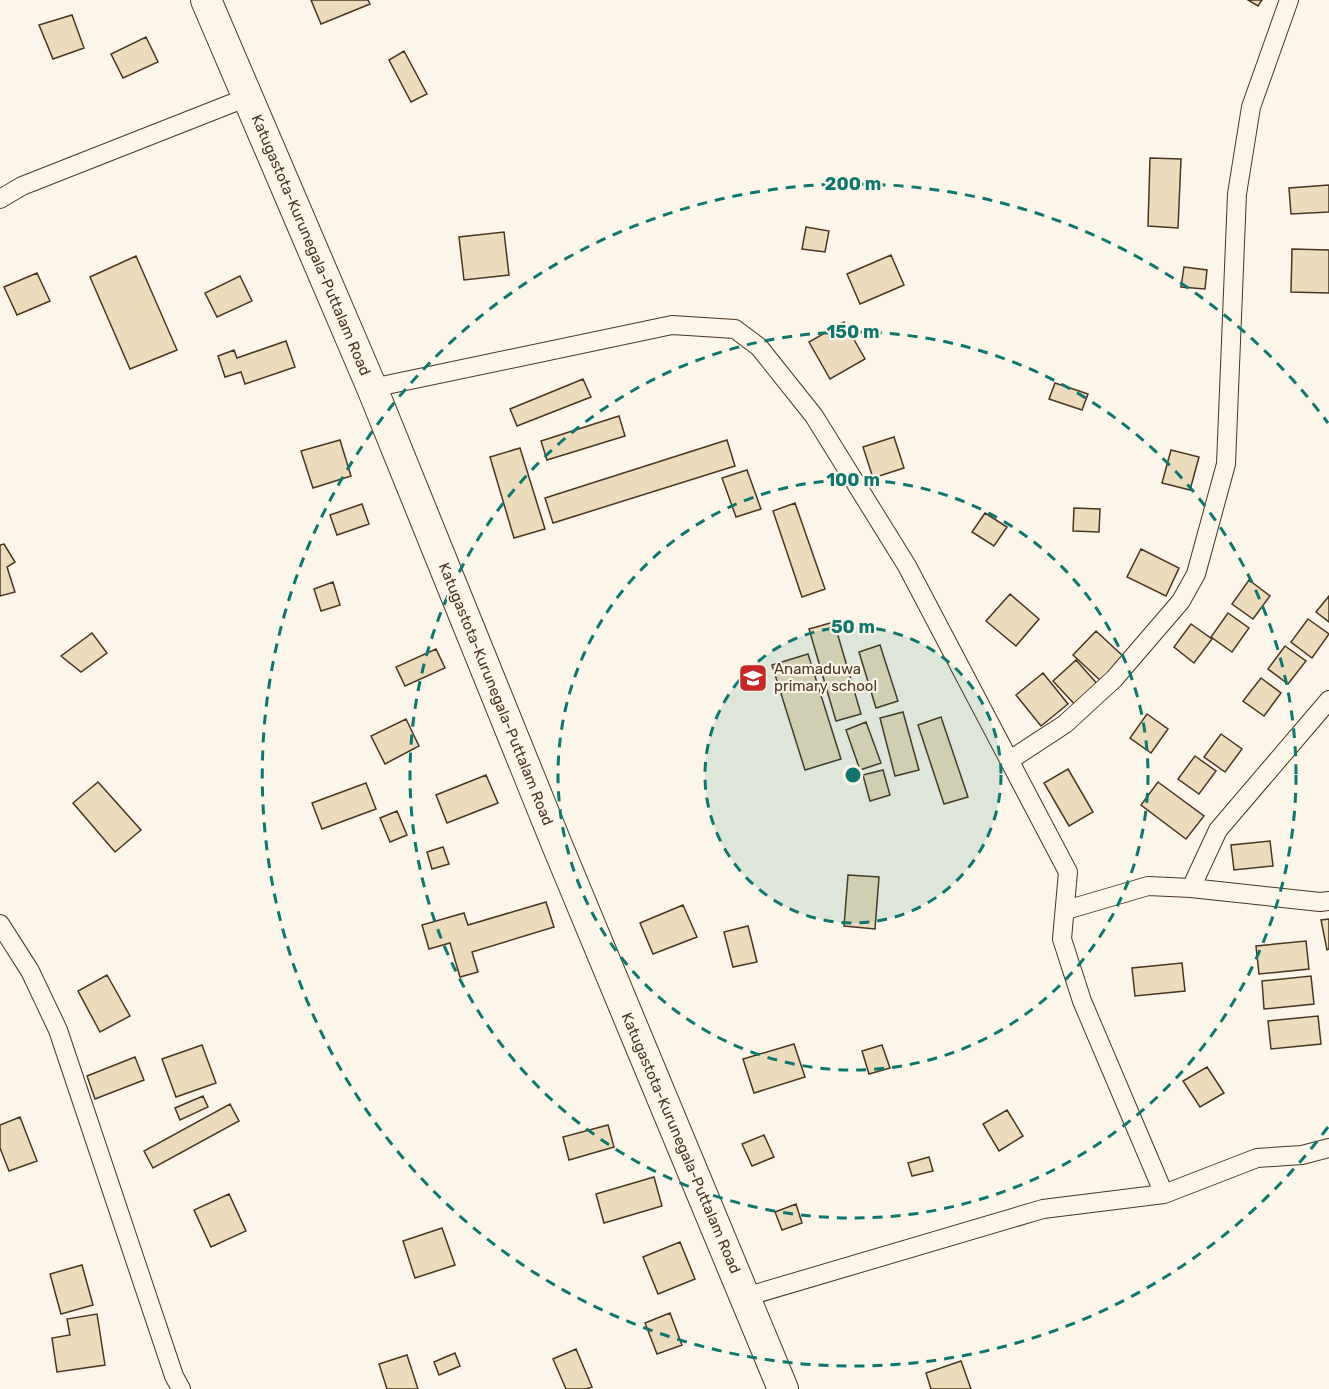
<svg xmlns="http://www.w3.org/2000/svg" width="1329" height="1389" font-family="Rubik,sans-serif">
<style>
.building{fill:#ecdcbc;stroke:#4a3520;stroke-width:1.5}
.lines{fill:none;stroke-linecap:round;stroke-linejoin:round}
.minor-casing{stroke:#4a3520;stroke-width:20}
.trunk-casing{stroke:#4a3520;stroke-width:32}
.minor{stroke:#fbf6e9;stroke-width:18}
.trunk{stroke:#fbf6e9;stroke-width:30}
.ring{fill:none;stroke:#0f766e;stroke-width:3;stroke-dasharray:10 8}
.labels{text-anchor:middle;stroke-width:4.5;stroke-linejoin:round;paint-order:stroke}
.street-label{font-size:15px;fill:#4a3520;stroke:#fbf6e9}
.poi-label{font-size:15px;fill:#4a3520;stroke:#fbf6e9;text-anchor:start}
.centre{fill:#0f766e;stroke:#fbf6e9;stroke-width:3}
.ring-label{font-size:18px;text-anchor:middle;font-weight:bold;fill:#0f766e;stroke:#fbf6e9;stroke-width:4.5;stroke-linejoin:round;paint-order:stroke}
</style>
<rect width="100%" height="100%" fill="#fbf6e9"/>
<path class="building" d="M311,0H368L370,4L321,24Z
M1248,0H1262L1258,6Z
M72,15L84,48L53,59L39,25Z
M146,37L158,62L123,78L111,54Z
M404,51L427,94L411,102L389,60Z
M1150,158L1181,159L1178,228L1148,226Z
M1329,185V212L1291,214L1289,188Z
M806,227L829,231L825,252L802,249Z
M504,232L509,275L464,280L459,237Z
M1292,249L1329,250V293L1291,292Z
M891,255L904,285L860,304L847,274Z
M136,256L177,350L130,369L90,277Z
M1184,267L1207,270L1205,289L1181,287Z
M37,273L50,301L17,315L4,287Z
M240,276L252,301L217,317L205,293Z
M844,322L865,359L830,379L809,342Z
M286,341L295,367L245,384L241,372L225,377L218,356L234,350L237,358Z
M583,379L591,397L517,426L510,409Z
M1055,383L1088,394L1082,410L1049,399Z
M619,416L625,436L547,460L541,441Z
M894,437L904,468L873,478L863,447Z
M340,440L351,476L313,488L301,451Z
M727,440L735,466L553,523L545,498Z
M520,448L545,529L514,538L490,457Z
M1171,450L1199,457L1190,490L1162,483Z
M747,470L761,509L736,517L722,478Z
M795,503L825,589L802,597L773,511Z
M362,504L369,524L337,535L330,515Z
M1074,508L1100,509L1099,532L1073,531Z
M985,513L1007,527L994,546L972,532Z
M4,544L15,562L7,567L15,592L0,596V545Z
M1141,549L1179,568L1166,596L1127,577Z
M1249,580L1270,596L1253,619L1232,604Z
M333,582L340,605L321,611L314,589Z
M1010,594L1039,619L1016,646L986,621Z
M1329,596V622L1316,612Z
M1228,613L1249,628L1232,652L1211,637Z
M1308,619L1329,634L1312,658L1291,642Z
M834,622L861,714L836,721L809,629Z
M1191,624L1212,639L1194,663L1174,647Z
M1096,631L1124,657L1101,681L1073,655Z
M92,633L107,653L81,672L61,656Z
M880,645L898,701L876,708L859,652Z
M1285,646L1306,661L1288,684L1268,669Z
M436,649L445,668L405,686L396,667Z
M808,654L841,759L805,770L772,665Z
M1076,660L1100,687L1078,708L1053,681Z
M1043,673L1068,704L1041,726L1016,695Z
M1261,678L1281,693L1264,716L1243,701Z
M903,712L919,770L895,776L880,718Z
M1147,714L1168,729L1151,753L1130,738Z
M941,717L968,797L944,804L918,725Z
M406,719L419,746L385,764L371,736Z
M866,722L881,763L860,770L846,730Z
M1221,734L1242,749L1225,772L1204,757Z
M1195,756L1216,771L1199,794L1178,779Z
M1068,769L1093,812L1069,826L1044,783Z
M883,770L890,795L870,801L863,775Z
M486,775L498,803L447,823L436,795Z
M98,782L141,830L115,852L73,803Z
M1158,782L1204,816L1186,839L1141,805Z
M366,783L376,809L322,829L312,803Z
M397,811L407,835L390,842L380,818Z
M1270,841L1273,866L1234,870L1231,845Z
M443,847L449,864L432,869L427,852Z
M848,875L879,877L875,929L844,926Z
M546,902L554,927L472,952L478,972L460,977L450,943L429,949L422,925L464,913L468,925Z
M683,905L697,937L653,954L640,923Z
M1329,919V949L1327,950L1321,920Z
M748,926L757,962L733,967L724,932Z
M1306,941L1309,969L1259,974L1256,946Z
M1182,963L1185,991L1135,996L1132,968Z
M107,975L130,1016L100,1032L78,991Z
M1311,976L1314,1004L1264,1009L1262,981Z
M1318,1016L1321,1044L1271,1049L1268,1021Z
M794,1044L805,1077L754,1093L743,1059Z
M202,1045L216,1083L176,1097L162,1059Z
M882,1045L890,1068L869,1074L862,1051Z
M135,1057L144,1080L95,1099L87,1076Z
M1207,1067L1224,1093L1200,1107L1183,1081Z
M203,1096L208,1107L180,1120L175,1108Z
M230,1104L239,1121L153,1168L144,1151Z
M1007,1110L1023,1136L999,1151L983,1124Z
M20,1117L37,1161L9,1171L0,1148V1125Z
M608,1125L614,1147L569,1160L563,1137Z
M764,1135L774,1157L752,1166L742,1144Z
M929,1157L933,1171L912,1176L908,1163Z
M654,1177L662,1206L604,1223L596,1194Z
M229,1194L246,1231L211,1247L194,1210Z
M796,1204L802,1223L782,1230L775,1212Z
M442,1228L455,1265L415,1278L403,1241Z
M680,1242L695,1279L658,1294L643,1257Z
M82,1265L93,1305L61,1314L50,1274Z
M670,1313L682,1345L657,1354L645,1323Z
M97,1314L105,1365L57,1372L52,1338L70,1335L67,1319Z
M576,1349L592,1387L586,1389H566L553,1359Z
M455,1353L460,1366L439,1375L434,1362Z
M407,1355L418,1389H387L379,1364Z
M961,1361L971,1389H931L926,1373Z"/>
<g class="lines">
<g class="minor-casing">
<path id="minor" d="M0,199L22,186L248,97
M372,388L672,325L735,329L759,347L814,416L907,566L1068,872L1062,939L1082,1001L1164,1194
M1010,760L1065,724L1114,679L1181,601L1196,574L1226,464L1237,194L1251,107L1289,0
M1191,888L1218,830L1329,700
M1066,910L1148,886L1191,888L1320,902L1329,901
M0,924L30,971L58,1030L174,1376L181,1389
M745,1297L1043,1209L1164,1194L1257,1158L1302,1155L1329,1148"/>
</g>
<g class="trunk-casing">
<path id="trunk" d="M206,0L372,388L557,845L783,1389"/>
</g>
<use href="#minor" class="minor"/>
<use href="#trunk" class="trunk"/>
</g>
<circle cx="853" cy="775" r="148" fill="#0f766e" fill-opacity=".12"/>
<g class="ring">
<circle cx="853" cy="775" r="148"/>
<circle cx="853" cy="775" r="295"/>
<circle cx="853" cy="775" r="443"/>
<path d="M1328 1127A591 591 0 1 1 1328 423"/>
</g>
<defs>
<g id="school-square" transform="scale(1.5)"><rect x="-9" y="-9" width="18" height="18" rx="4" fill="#c62828" stroke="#fbf6e9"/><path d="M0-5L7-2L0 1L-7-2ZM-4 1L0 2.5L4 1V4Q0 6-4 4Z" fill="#fff"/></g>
</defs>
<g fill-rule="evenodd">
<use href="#school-square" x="753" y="678"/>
</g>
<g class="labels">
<g class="street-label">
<text transform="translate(311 245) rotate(67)" y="5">Katugastota-Kurunegala-Puttalam Road</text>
<text transform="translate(496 694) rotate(68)" y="5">Katugastota-Kurunegala-Puttalam Road</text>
<text transform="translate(681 1143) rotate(67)" y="5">Katugastota-Kurunegala-Puttalam Road</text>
</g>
<g class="poi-label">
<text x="774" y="674">Anamaduwa<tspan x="774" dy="17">primary school</tspan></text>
</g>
</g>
<circle cx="853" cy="775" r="9" class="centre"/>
<g class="ring-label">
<text x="853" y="190">200 m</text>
<text x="853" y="338">150 m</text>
<text x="853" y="486">100 m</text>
<text x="853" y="633">50 m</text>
</g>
</svg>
